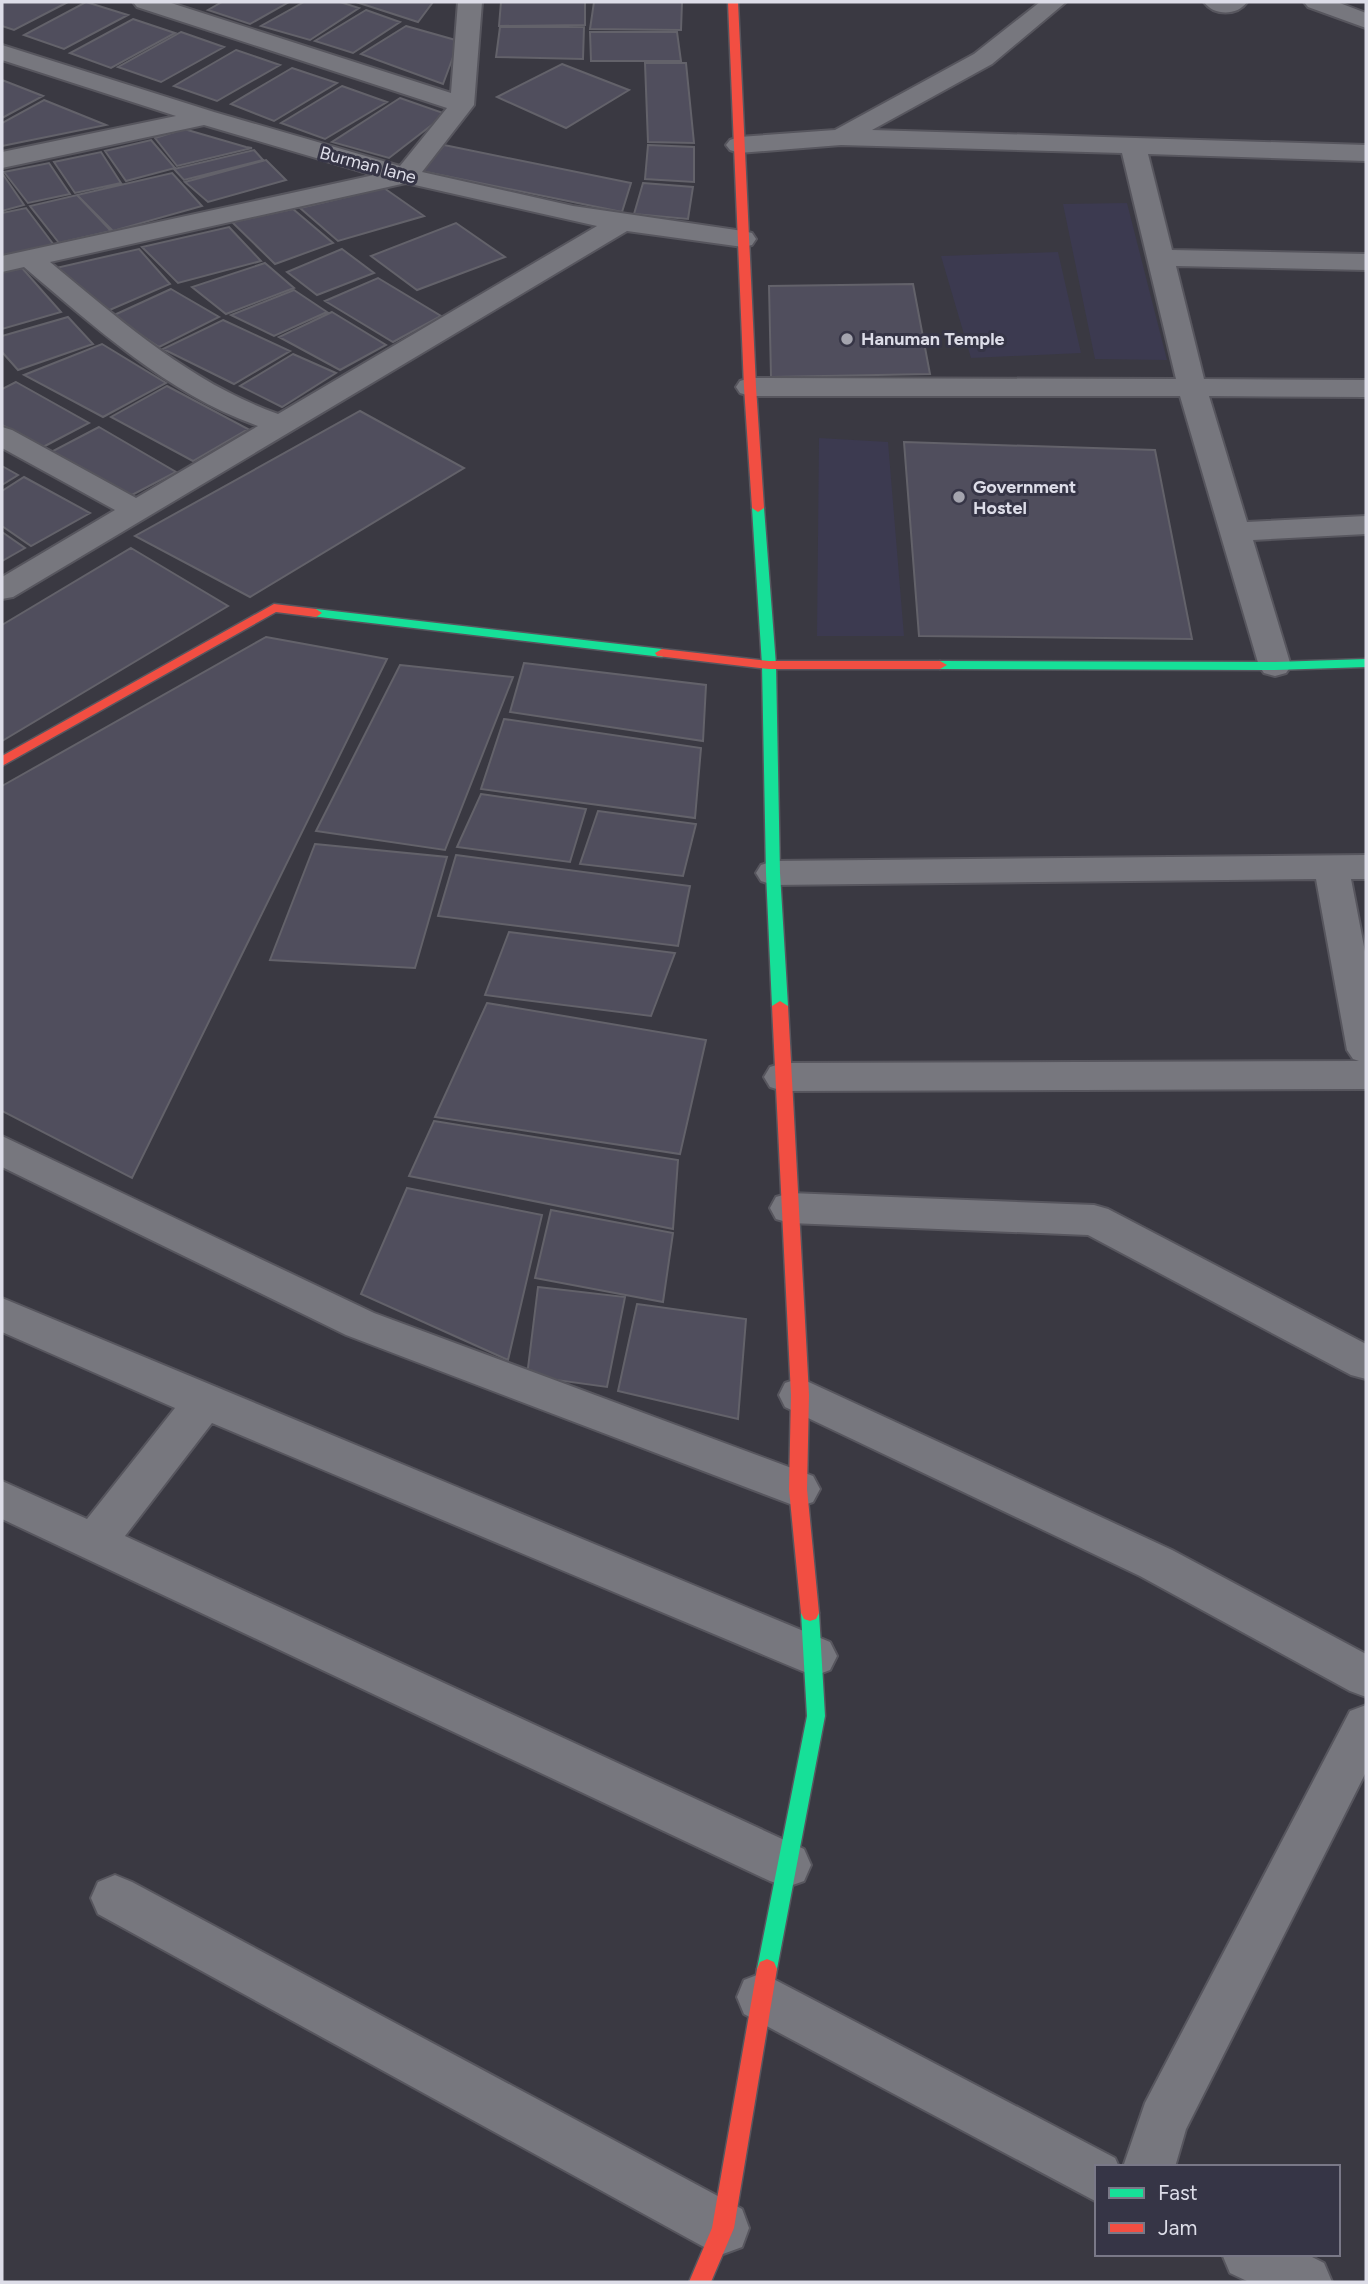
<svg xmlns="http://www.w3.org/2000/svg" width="1368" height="2284" font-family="Figtree,sans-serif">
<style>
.built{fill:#3c3a50}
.building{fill:#504e5d;stroke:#63626a;stroke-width:2}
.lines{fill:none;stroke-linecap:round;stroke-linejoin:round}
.street-casing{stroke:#57565e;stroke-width:4}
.fast-casing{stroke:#57565e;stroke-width:3}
.jam-casing{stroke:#57565e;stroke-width:3}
.street{fill:#77777e;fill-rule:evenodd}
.fast{fill:#16e098;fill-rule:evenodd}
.jam{fill:#f24e42;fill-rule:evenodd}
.poi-dot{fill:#a4a4ae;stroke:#363546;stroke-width:2.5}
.labels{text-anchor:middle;stroke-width:6;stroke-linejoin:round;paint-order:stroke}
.far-street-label{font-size:18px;fill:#dddde8;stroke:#363546}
.far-poi-label{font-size:18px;font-weight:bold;fill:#dddde8;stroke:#363546;text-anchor:start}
</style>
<rect width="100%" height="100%" fill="#3a3942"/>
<path class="built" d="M1127,203L1167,360L1095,359L1063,204Z
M1058,252L1081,353L971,358L941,256Z
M819,438L888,442L904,636H817Z"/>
<path class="building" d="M2,2H68L14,30L2,26Z
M86,2L128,15L64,49L24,35Z
M222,2H289L250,24L208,10Z
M304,2H340L359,8L310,40L261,26Z
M356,2H433L418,22Z
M501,2H585V25L499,26Z
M594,2H682L681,30L590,29Z
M366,10L400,22L353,53L315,41Z
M133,19L175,33L111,68L70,53Z
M406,26L459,41L443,84L361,54Z
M500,27H584L583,59L496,57Z
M181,32L224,47L161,82L118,67Z
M590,32H677L681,61H591Z
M236,50L280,65L217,101L174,86Z
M645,63H686L694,143L648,142Z
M562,64L629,90L566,128L497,97Z
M292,68L337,83L274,121L231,104Z
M2,80L43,96L2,118Z
M342,86L387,102L325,139L281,123Z
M400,98L446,114L389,158L332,142Z
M44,100L106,125L2,146V123Z
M184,129L246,147L252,148L177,166L155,138Z
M151,140L175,168L126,181L105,151Z
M444,145L631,183L622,212L421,171Z
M648,145L694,147V182L645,179Z
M254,150L263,160L184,180L174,169Z
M101,152L121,183L75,193L54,162Z
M266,160L286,180L208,202L185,182Z
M49,163L70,194L28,203L4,172Z
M2,173L24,205L2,211Z
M172,173L202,206L113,231L77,195Z
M643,183L693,187L688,219L634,214Z
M384,188L424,216L338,241L300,208Z
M77,195L111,231L59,243L30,206Z
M26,208L54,245L2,257V213Z
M293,209L333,243L275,264L232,222Z
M456,223L505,257L417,290L371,256Z
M229,227L261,261L178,283L142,247Z
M139,249L170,284L105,312L56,268Z
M342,249L374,273L317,295L287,272Z
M265,263L294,288L226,314L192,287Z
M22,268L61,312L2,329V272Z
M378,278L441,316L393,342L325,301Z
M913,284L930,374L771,377L769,286Z
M171,289L219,317L159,347L112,316Z
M294,290L327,312L274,336L231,315Z
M332,312L386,345L340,370L279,337Z
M68,317L93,344L18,370L2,352V336Z
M223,320L290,351L234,384L163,349Z
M102,344L166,383L103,417L24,375Z
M293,354L336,373L282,407L240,386Z
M16,382L89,423L43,447L2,425V389Z
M167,386L248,429L193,461L111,417Z
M360,411L464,468L250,597L135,536Z
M99,427L176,472L128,497L51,452Z
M904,442L1155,450L1192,639L919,636Z
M2,466L18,475L2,485Z
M24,477L90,513L31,546L2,526V491Z
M2,532L25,548L2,561Z
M131,548L228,606L2,741V625Z
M266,637L387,659L132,1178L2,1111V786Z
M524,663L706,685L703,741L510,712Z
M400,665L513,677L445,850L316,831Z
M504,719L701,748L695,818L481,789Z
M481,794L586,809L570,862L457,847Z
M598,811L696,824L683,876L580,864Z
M315,844L447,857L415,968L270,960Z
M456,855L690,886L678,946L438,916Z
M509,932L675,953L651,1016L485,995Z
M487,1003L706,1040L680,1154L435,1117Z
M434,1121L678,1160L673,1229L409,1176Z
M407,1188L542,1215L508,1360L361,1294Z
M551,1210L673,1233L663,1302L535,1278Z
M538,1287L625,1297L607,1387L527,1376Z
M637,1304L746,1319L738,1419L618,1391Z"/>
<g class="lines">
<g class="street-casing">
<path id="street" d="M133,2H168L451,93L458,2H482L474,105L422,172L573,206L743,231L752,233L756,239L752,245L743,247L627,231L13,597L2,599V577L115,510L2,448V427L12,430L136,498L258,426C168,394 96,328 24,267L2,272V256L374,175L204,125L2,168V152L176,116L2,60V45L214,112L400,166L447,108L137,7ZM406,183L597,226L278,414C191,383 120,320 50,262Z
M1040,2H1066L992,64L872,130L1366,145V161L1148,154L1172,250L1366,254V270L1176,266L1204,379L1366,380V397L1209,396L1247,522L1366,516V534L1253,540L1291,666L1286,673L1275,676L1264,673L1259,666L1180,396H750L740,393L736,387L740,381L750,378L1176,379L1122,153L841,145L739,153L730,150L726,145L730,140L739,137L835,130L974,54Z
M1204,2H1247C1237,16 1214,16 1204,2Z
M1304,2H1337L1366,13V28L1308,7Z
M1366,855V879H1351L1366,957V1089L783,1091L770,1087L764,1077L770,1067L783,1063L1359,1061L1353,1059L1347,1050L1316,879L773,885L761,881L756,873L761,865L773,861Z
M2,1136L374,1313L813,1476L820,1489L813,1502L798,1507L346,1335L2,1167Z
M790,1193L1094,1205L1108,1209L1366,1344V1379L1351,1375L1088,1235L790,1223L776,1219L770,1208L776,1197Z
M2,1298L830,1642L837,1656L830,1670L814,1676L212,1423L125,1536L804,1849L811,1865L804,1881L787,1887L770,1881L2,1519V1481L87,1519L175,1408L2,1332Z
M800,1378L1172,1550L1366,1654V1697L1350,1691L1140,1576L785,1407L779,1395L785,1383Z
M1366,1705V1772L1186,2129L1175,2167H1123L1145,2103L1350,1711Z
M115,1875L132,1882L742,2209L749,2228L742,2247L723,2254L704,2247L98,1914L91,1898L98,1882Z
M762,1973L1115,2158L1119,2167H1097V2202L744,2014L737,1997L744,1980Z
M1222,2254H1306L1324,2263L1332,2282H1249L1230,2273Z"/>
</g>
<g class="fast-casing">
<path id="fast" d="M758,504L764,508L776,665L780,873L788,1006L780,1011L772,1006L766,873L762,665L752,508Z
M316,609L662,649L669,653L662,657L311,616V610Z
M1366,659V667L1275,670L940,669L933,665L940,661L1275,662Z
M810,1605L816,1607L819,1613L825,1716L777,1969L774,1976L767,1979L760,1976L757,1969L807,1716L801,1613L804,1607Z"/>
</g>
<g class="jam-casing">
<path id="jam" d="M728,2H738L756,387L764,508L758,512L752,508L744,387Z
M274,604L316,609L322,613L316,617L276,612L2,766V756Z
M662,649L769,661H940L947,665L940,669H769L657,656L655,653Z
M780,1001L788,1006L809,1395L807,1489L819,1613L816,1619L810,1621L804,1619L801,1613L789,1489L791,1395L772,1006Z
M767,1959L774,1962L777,1969L734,2228L711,2282H689L712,2228L757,1969L760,1962Z"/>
</g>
<use href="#street" class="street"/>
<use href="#fast" class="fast"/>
<use href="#jam" class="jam"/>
</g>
<g class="poi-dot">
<circle cx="847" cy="339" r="7"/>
<circle cx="959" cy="497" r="7"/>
</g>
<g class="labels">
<g class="far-street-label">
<text transform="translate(368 165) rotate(15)" y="6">Burman lane</text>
</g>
<g class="far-poi-label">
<text x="861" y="345">Hanuman Temple</text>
<text x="973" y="493">Government<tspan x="973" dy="21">Hostel</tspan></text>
</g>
</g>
<rect width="1368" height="2284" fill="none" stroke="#dddde8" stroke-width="7"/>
<rect x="1095" y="2165" width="245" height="91" fill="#363546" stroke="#797887" stroke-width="2"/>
<rect x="1109" y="2188" width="35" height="10" fill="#16e098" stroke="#797887" stroke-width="2"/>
<text x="1158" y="2200" font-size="21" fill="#dddde8">Fast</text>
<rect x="1109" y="2223" width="35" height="10" fill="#f24e42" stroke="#797887" stroke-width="2"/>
<text x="1158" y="2235" font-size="21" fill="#dddde8">Jam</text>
</svg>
